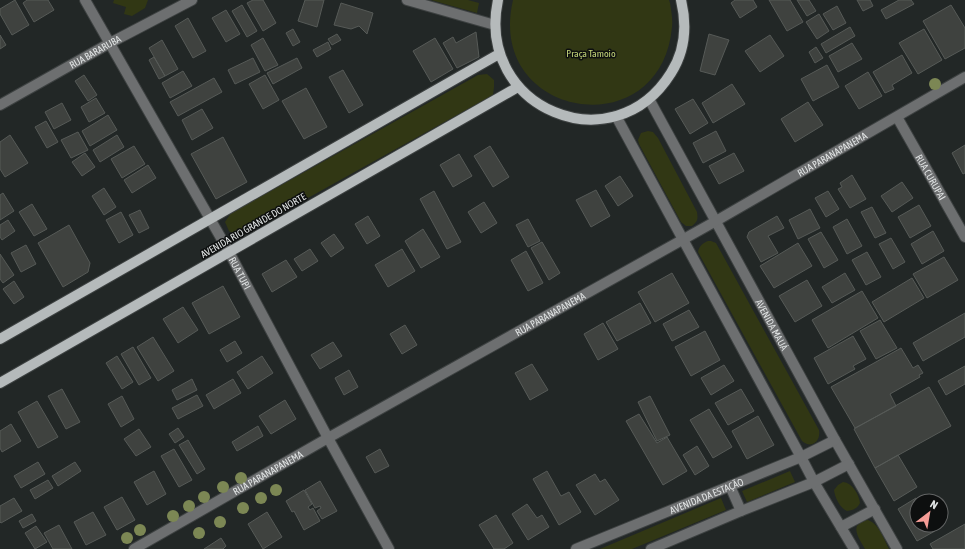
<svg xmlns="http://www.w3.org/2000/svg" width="965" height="549" font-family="'Asap Condensed',sans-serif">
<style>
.green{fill:#313714}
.building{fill:#3f423f;stroke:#565a57}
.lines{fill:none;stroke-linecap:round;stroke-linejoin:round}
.minor-casing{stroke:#3d4141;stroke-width:12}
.major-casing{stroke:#3d4141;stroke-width:12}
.minor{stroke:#6d6f70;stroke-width:10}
.major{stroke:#b5babb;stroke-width:10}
.tree{fill:#7c8754}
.labels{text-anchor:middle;stroke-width:3;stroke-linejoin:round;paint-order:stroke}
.street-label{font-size:10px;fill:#e1e4e4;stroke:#0d0f0f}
.park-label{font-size:10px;fill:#c5d679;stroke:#0d0f0f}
</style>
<rect width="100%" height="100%" fill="#222726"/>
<path class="green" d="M114,0H148L145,8L132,16L124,14L126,7L113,3Z
M431,0H468L479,3L477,13Z
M513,0H669L670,3C671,10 673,19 672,27C661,148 485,119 513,0Z
M487,74L494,80V87L493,95L243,234L235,236L229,231L225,222L231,213L478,75Z
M648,131L653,132L658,138L697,212C698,219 698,221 692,226H686L681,222L639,144L638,140L641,133Z
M708,241H711L716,243L819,430C821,442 811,449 802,441L698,252C699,246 703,243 708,241Z
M790,471L795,482L747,502L742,491Z
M843,482C853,483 859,495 860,503C857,509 853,510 847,511C840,508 835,498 834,490L838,485Z
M721,498L726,510L632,549H600Z
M868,520C879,524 884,539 889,549H865C862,543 854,533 857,526C858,525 862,521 862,521Z"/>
<path class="building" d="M15,0L29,25L12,35L0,14V9Z
M27,0H48L54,10L34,22L23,3Z
M253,0H263L276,23L263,31L247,3Z
M305,0H324L317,27L298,21Z
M735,0H753L757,7L740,18L731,3Z
M769,0H790L803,22L787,31Z
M797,0H809L816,11L807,16Z
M857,0H870L873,6L863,11Z
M899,0H911L914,4L886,19L881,10Z
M341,3L373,13L367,34L359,26L351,29L334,25Z
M242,5L257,31L247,37L232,11Z
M951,5L965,28V48L945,59L923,21Z
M837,6L846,23L833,30L823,14Z
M226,10L240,34L226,42L212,18Z
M819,14L829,31L817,39L806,22Z
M188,18L206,51L193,58L175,26Z
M850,27L855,36L826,53L821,44Z
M293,29L300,42L293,46L286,33Z
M924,29L942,60L918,74L899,43Z
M476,32L479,57L457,68L443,43L453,37L456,43Z
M337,34L341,40L332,45L328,39Z
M709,34L729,40L715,75L700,71Z
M0,35L6,45L0,49Z
M770,35L784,56L760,72L745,51Z
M263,38L278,65L265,71L251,45Z
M435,38L453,69L431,82L413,51Z
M162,40L178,69L165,76L149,48Z
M328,42L331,49L317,57L313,50Z
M852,43L862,59L838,72L829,56Z
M816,47L823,58L815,63L809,52Z
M902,55L912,73L892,85L894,89L885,93L873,72Z
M154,57L165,76L159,79L149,60Z
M253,58L260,72L235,84L228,70Z
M297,58L302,68L273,84L267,73Z
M827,65L839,87L813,101L801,79Z
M343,70L363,105L349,113L329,77Z
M183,71L192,86L170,98L162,83Z
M868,72L882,96L859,109L845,86Z
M84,75L97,95L88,101L75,81Z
M265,75L279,100L263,109L249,84Z
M214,78L222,92L178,116L170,102Z
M732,84L745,104L713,123L702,103Z
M306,88L327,127L304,139L282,101Z
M96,98L105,113L89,122L81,107Z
M693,99L708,123L690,134L675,109Z
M808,102L823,125L795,142L781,119Z
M62,103L71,120L54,129L45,112Z
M202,109L213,128L192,140L182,120Z
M108,115L117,130L90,146L82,131Z
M46,121L58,142L47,148L35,127Z
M716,131L726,151L703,163L693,143Z
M78,132L88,150L71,158L61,140Z
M10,135L28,163L5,177L0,169V142Z
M117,135L124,147L100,162L93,150Z
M223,137L247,182L216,199L191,154Z
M965,145V173L963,174L952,153Z
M134,146L145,164L122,178L111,159Z
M490,146L509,177L493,187L474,156Z
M85,153L95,167L82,176L72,162Z
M734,153L744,171L719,184L709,166Z
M459,154L472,176L453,187L440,165Z
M148,165L156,178L132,193L124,180Z
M852,175L866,199L850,208L838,189L842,187L840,183Z
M620,176L633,196L618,206L605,186Z
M902,182L913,198L892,212L881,196Z
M104,188L116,207L104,215L92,196Z
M596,190L610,216L591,227L576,200Z
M434,191L461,242L447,249L420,199Z
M828,191L839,209L826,217L815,198Z
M3,193L14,211L0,220V195Z
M484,202L497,223L481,233L468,212Z
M32,204L47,229L34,236L19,212Z
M919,205L931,226L910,238L898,217Z
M872,207L886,233L875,238L861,212Z
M810,209L820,228L798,239L789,220Z
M140,210L149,228L139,233L129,215Z
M121,212L133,235L119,243L106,220Z
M368,216L380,236L367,244L355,224Z
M777,216L784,228L768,236L778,253L761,262L747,237L749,232Z
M528,219L540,241L528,247L516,225Z
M847,219L862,246L847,254L833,227Z
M8,220L15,231L2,240L0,237V225Z
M69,225L90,263L88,272L63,287L38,243Z
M423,229L440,257L421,268L405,241Z
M933,231L944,251L922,264L911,244Z
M821,232L838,260L824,268L808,239Z
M334,234L344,248L331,257L321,243Z
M891,238L905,262L893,269L879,244Z
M542,242L560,273L549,280L531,248Z
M798,243L812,266L774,288L760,266Z
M26,245L36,264L21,272L11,253Z
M310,249L318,261L302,271L294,259Z
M402,249L415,271L388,287L375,265Z
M526,251L543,283L528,291L511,260Z
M867,252L881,277L866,285L852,260Z
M0,254L14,275L3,283L0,279Z
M944,257L958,280L927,298L913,274Z
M286,260L297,277L272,292L262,274Z
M672,273L689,303L655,322L638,292Z
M845,273L855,290L832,303L822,287Z
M912,278L924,298L884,322L872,302Z
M807,280L822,306L795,322L779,296Z
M14,281L24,297L14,304L3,289Z
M223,286L240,317L209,334L192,303Z
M862,291L878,318L828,348L812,320Z
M640,303L651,323L617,341L606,322Z
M183,307L198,330L178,343L163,319Z
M689,310L699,327L672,341L663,324Z
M965,313V337L923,361L913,343Z
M880,320L897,348L876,359L860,331Z
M603,323L618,349L598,360L584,334Z
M405,325L417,345L402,354L390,334Z
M705,331L720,360L691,376L675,347Z
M853,336L866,359L853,366L855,369L828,384L814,358Z
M153,337L174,371L158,381L137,347Z
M235,341L242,353L227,362L220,350Z
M333,342L342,356L320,369L311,355Z
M133,347L151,378L139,385L121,354Z
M901,348L913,368L918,365L923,373L919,375L920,377L890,394L896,406L855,428L831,387Z
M117,356L133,382L122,389L106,363Z
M262,356L273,373L248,389L237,372Z
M532,364L548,390L530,400L515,373Z
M724,365L734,381L711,395L701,378Z
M965,366V384L946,395L938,381Z
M349,370L358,387L344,395L335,378Z
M192,379L197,390L177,400L172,390Z
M233,379L241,393L214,409L206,395Z
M929,387L951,426L875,468L854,429Z
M62,389L80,422L66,429L48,396Z
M741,389L754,411L728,425L715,403Z
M197,395L203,406L178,419L172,408Z
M122,396L134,419L121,427L108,404Z
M650,396L670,435L657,441L638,402Z
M285,400L296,419L271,434L259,416Z
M37,401L58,437L38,448L18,412Z
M709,409L732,447L713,458L690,420Z
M639,414L657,443L667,437L687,471L663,485L626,421Z
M758,416L774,445L747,459L732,431Z
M11,424L21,441L2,452L0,448V431Z
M258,426L263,436L237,451L232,442Z
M178,428L184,437L175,443L169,434Z
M139,429L151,447L136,456L124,439Z
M188,440L205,469L197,474L179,445Z
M697,446L709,466L695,475L683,455Z
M174,449L192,480L179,487L161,456Z
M380,449L389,466L375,473L366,457Z
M898,455L917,487L894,501L875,468Z
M38,462L45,474L21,488L14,476Z
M75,462L81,471L58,486L52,476Z
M154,471L166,494L147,505L134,482Z
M547,471L561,496L569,492L581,512L559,525L533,479Z
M595,474L600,482L605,479L619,500L595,515L576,485Z
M48,480L53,488L35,499L30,490Z
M320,481L337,511L322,519L317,511L321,508L320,506L315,508L305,490Z
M304,490L312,504L308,507L310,510L313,508L320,521L304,530L294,511L292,512L286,501Z
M122,497L135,520L117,530L104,507Z
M14,498L22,511L1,523L0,522V506Z
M916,498L918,501H917V525H932L935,531L917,541L898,509Z
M527,504L537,518L542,515L549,527L528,540L512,514Z
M93,512L106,535L86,545L74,522Z
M267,512L282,537L263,549L248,524Z
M32,514L36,521L23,528L19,521Z
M496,515L513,543L504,549H494L479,525Z
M965,524V549H933L930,544Z
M59,525L72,549H53L44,533Z
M36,526L47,542L35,549L25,533Z
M221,538L226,546L223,549H204Z"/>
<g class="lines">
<g class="minor-casing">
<g id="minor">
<path id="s1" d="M85,0L229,252L328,438L389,549"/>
<path d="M407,0L495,25"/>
<path id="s2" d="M649,99L835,440L897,549"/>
<path id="s3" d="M0,105L110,43L192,0"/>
<path d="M616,116L801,457L814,482L854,549"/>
<path id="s4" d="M897,117L965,237"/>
<path d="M730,486L741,511"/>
<path d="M841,527L875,509"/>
<path id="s5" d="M134,549L328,438L716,221L965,77"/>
<path id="s6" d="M576,549L801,457L835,440"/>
<path d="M651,549L741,511L814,482L849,464"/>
</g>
</g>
<g class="major-casing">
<path id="major" d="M498,0C475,108 613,166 671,73C685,51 687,25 681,0
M0,339L499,54
M0,383L518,87"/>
</g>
<use href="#minor" class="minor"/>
<use href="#major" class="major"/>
</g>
<g class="tree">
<circle cx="935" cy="84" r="6"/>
<circle cx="241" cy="478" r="6"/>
<circle cx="223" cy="487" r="6"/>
<circle cx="276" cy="490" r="6"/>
<circle cx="204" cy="497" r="6"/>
<circle cx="261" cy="498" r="6"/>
<circle cx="189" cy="506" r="6"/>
<circle cx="243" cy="508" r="6"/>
<circle cx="173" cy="516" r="6"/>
<circle cx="220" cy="522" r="6"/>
<circle cx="140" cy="530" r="6"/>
<circle cx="199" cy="533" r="6"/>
<circle cx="127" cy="538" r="6"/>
</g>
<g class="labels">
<g class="street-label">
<text dy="4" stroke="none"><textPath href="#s3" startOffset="109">RUA BARARUBA</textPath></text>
<text dy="4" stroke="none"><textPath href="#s5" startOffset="802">RUA PARANAPANEMA</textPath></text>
<text dy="4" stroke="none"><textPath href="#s4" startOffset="69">RUA CURUPAI</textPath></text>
<text transform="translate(253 225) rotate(-30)" y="4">AVENIDA RIO GRANDE DO NORTE</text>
<text dy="4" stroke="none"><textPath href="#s1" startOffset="314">RUA TUPI</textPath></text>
<text dy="4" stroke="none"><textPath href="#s5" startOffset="478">RUA PARANAPANEMA</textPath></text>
<text dy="4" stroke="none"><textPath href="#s2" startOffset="257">AVENIDA MAUÁ</textPath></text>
<text dy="4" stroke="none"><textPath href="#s5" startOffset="154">RUA PARANAPANEMA</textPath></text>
<text dy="4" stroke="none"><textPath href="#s6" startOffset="141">AVENIDA DA ESTAÇÃO</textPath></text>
</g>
<g class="park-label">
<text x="591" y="57">Praça Tamoio</text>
</g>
</g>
<g transform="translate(929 513) rotate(31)"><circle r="19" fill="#0d0f0f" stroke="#626464"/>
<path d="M0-3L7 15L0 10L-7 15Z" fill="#f59c96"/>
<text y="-6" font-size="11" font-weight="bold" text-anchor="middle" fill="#e1e4e4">N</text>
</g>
</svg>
